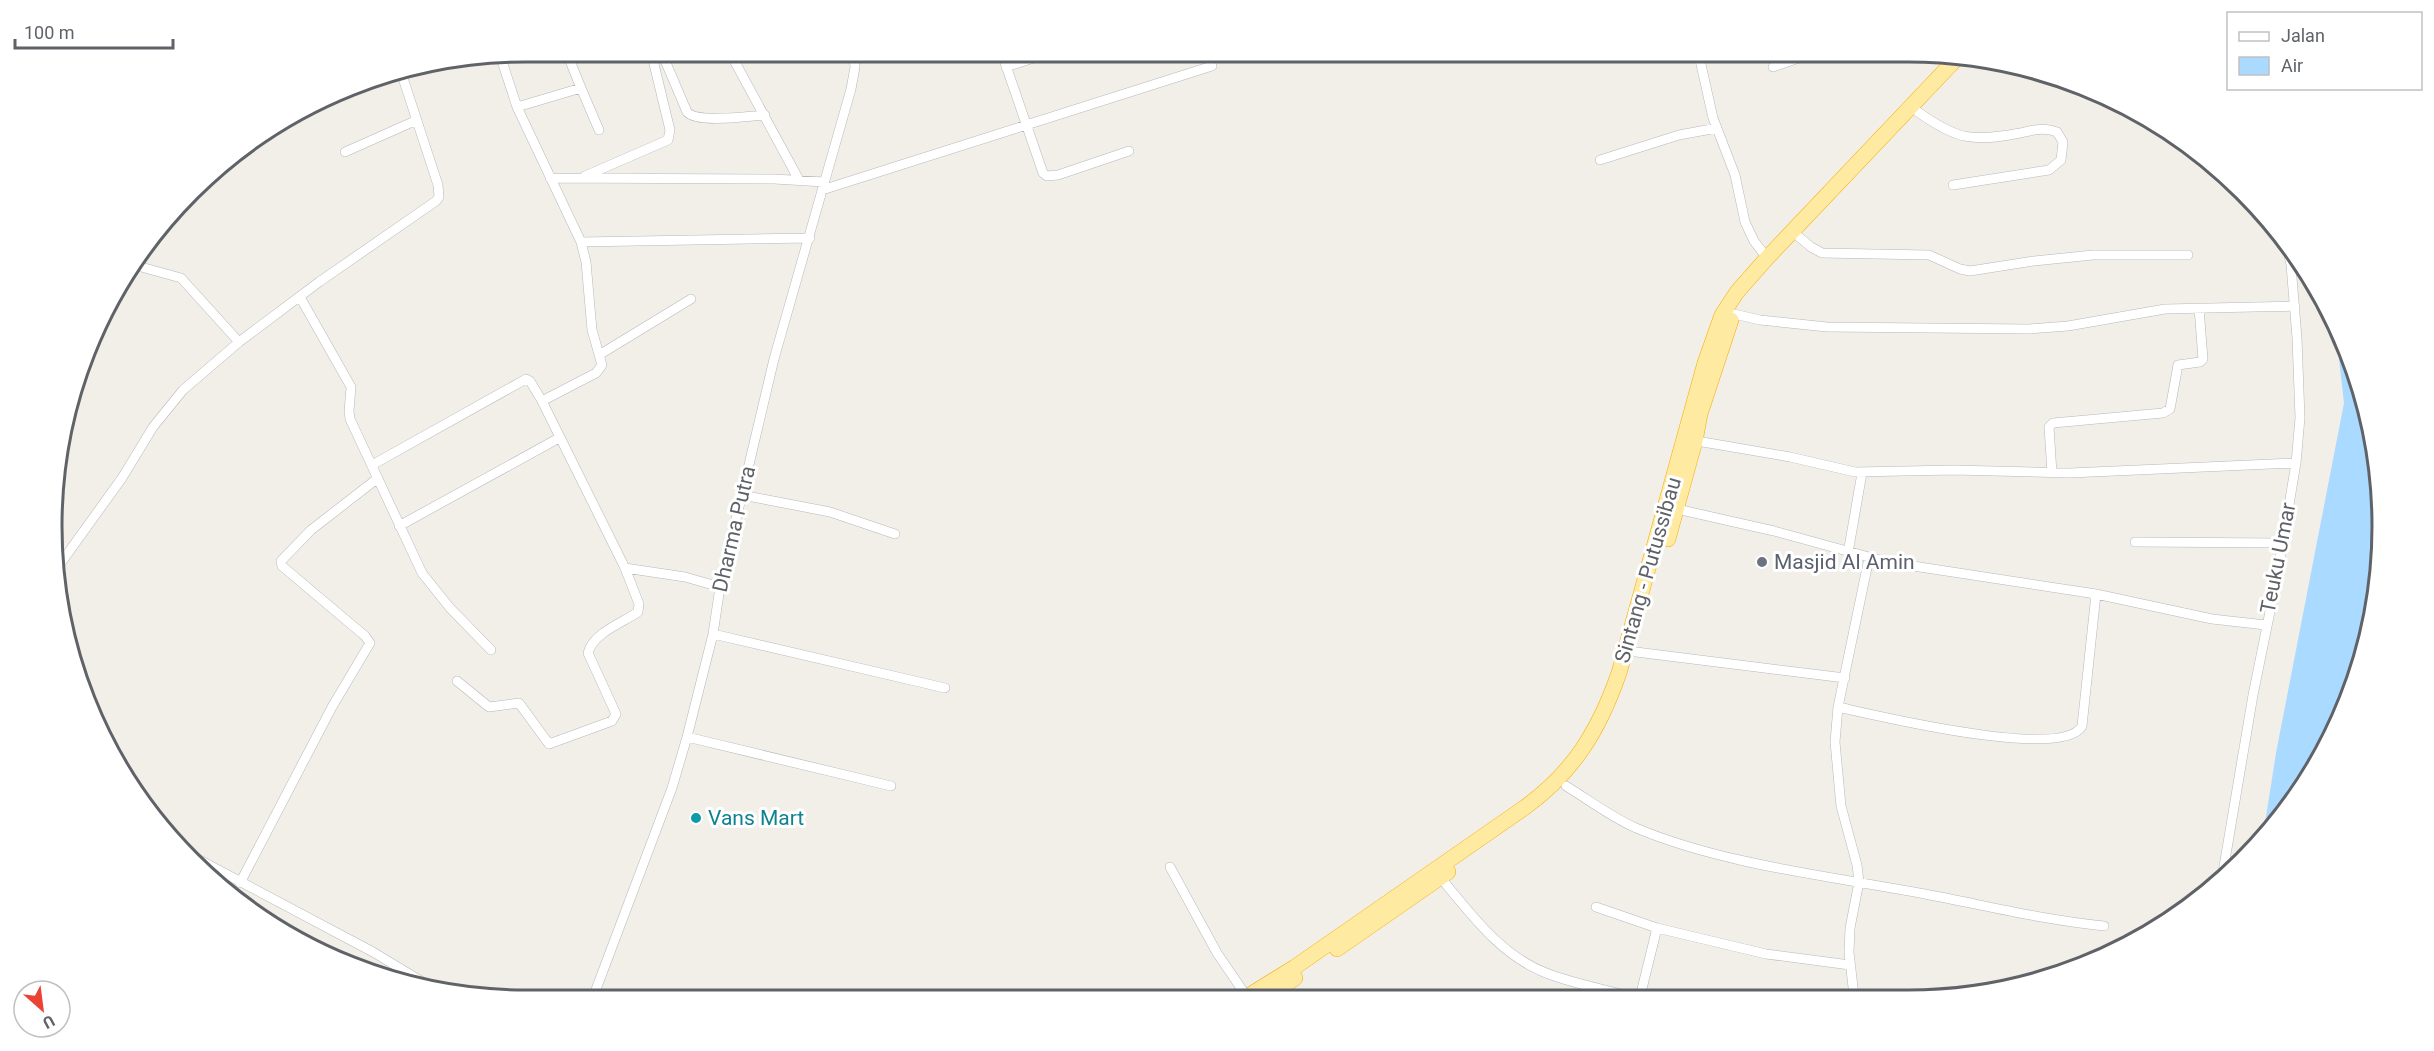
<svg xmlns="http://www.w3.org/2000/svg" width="2434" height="1051" font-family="Roboto,sans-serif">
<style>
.water{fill:#aadaff}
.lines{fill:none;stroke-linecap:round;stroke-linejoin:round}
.minor-casing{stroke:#b5b8bc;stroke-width:10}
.trunk-casing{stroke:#f9ab00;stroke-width:16}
.minor{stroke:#fff;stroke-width:9}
.trunk{stroke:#feeaa1;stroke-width:15}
.worship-dot{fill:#6b7280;stroke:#fff;stroke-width:2}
.culture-dot{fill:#0f9aa8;stroke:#fff;stroke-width:2}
.labels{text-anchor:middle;stroke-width:6;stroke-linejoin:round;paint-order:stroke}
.street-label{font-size:21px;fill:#5f6368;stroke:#fff}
.worship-label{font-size:21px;fill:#5b616d;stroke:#fff;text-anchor:start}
.culture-label{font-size:21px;fill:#0d838f;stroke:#fff;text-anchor:start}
.rim{fill:none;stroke:#5f6368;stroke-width:3}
</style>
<rect width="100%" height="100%" fill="#f1efe8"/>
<path class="water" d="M2334,315L2367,403L2382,495L2379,588L2358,678L2285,814L2263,836L2276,753L2344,403Z"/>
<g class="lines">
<g class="minor-casing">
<path id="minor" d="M566,51L581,88L517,107L581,242L810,238
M661,51L687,112C698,124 749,116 765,115
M729,51L799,180
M1001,51L1043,173L1047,176L1058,175L1129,151
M1698,51L1713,118L1735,175L1745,222L1754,241L1767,258
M500,55L517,107
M1006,67L1055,51
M1773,67L1819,51
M581,88L599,130
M1918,112C1957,140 1973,142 2020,133C2033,130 2044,127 2057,132L2063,142L2061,160L2049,170L1953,185
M345,152L417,120
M1600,160L1679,135L1717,128
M585,176L668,140L670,130L653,60V58L662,51
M550,178L774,179L824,182
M822,190L1212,66
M1799,237L1811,247L1822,253L1929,255L1960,269L1970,271L2034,261L2093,255H2188
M134,265L181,278L239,342
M300,297L351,387L349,411L350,419L422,573L450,608L491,650
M1734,314L1760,320L1827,327L2029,329L2068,326L2165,309L2295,306
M599,355L691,299
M542,401L596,373L602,365L592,330L586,262L581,242
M1691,440L1790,457L1855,472L1954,470L2070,473L2296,463
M372,465L526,379L530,381L542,401L625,568L685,577L720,587
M2052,473L2049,427L2053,423L2163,413L2170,409L2178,365L2200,362L2203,359L2199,308
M742,495L830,512L895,534
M1677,509L1774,531L1887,562L2096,594L2212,619L2266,625
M399,526L559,438
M2135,542L2282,543
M1848,553L1862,473
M55,571L122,478L153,427L183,390L239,342L319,282L436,201L439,197L438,185L401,72
M713,634L945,688
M1636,652L1845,678
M457,681L489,707L519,703L549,744L612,721L616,714L588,653C593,633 622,623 638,612L639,604L625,568
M1838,707C1875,715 2063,761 2082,726L2096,594
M687,737L891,786
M1566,786C1589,800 1611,817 1636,828C1724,865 1831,876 1925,894C1984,905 2043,920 2104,926
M192,856L373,952L426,984
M1170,867L1217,953L1247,997
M1440,877C1471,914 1500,955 1546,973C1574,984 1604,989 1632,997
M2222,878L2253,695L2276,582L2296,463L2300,418L2297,338L2291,265L2285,237
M240,883L332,707L370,643L365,636L282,566L281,561L311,530L378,478
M1596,907L1657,928L1766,954L1850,965
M1854,996L1849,952L1850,928L1859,882L1857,865L1841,806L1835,742L1838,707L1869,558
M1640,997L1657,928
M998,999V998
M592,1000L672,788L687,737L713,634L720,587L774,359L851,89L855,67L853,51"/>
</g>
<g class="trunk-casing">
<path id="trunk" d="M1668,539L1695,441L1700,414L1731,320
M1337,949L1448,872
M1245,998L1295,967L1524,808C1574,772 1599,730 1619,673L1705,363L1722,315L1737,292L1767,258L1956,59
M1266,998L1295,978"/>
</g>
<use href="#minor" class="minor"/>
<use href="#trunk" class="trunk"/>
</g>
<circle class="worship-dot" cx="1762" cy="562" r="6"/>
<circle class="culture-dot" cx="696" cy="818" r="6"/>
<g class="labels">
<g class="street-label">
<text transform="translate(734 529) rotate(-77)" y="7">Dharma Putra</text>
<text transform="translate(2278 558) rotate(-79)" y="7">Teuku Umar</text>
<text transform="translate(1648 570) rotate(-74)" y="7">Sintang - Putussibau</text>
</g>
<g class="worship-label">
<text x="1774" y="569">Masjid Al Amin</text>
</g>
<g class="culture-label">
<text x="708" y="825">Vans Mart</text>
</g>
</g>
<path d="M0 0H2434V1051H0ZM526 62H1908A464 464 0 0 1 2372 526V526A464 464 0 0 1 1908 990H526A464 464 0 0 1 62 526V526A464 464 0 0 1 526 62Z" fill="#fff" fill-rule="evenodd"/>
<path class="rim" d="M526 62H1908A464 464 0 0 1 2372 526V526A464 464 0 0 1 1908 990H526A464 464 0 0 1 62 526V526A464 464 0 0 1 526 62Z"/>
<rect x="2227" y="12" width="195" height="78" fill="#ffffff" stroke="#bfc1c3" stroke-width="1.5"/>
<rect x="2239" y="32" width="30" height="9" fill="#ffffff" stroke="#bfc1c3" stroke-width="1.5"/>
<text x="2281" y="42" font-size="18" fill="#5f6368">Jalan</text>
<rect x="2239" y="57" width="30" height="18" fill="#aadaff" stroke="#bfc1c3" stroke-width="1.5"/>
<text x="2281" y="72" font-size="18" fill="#5f6368">Air</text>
<g transform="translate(42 1009) rotate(152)"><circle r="28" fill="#ffffff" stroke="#bfc1c3" stroke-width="1.5"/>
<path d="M0-4.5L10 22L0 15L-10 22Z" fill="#ea4335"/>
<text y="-9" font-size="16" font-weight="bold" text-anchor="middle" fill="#5f6368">U</text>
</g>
<path d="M15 39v9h158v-9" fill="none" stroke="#5f6368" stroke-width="3"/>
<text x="24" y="39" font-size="18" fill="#5f6368" stroke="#ffffff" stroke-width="4.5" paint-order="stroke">100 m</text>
</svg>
